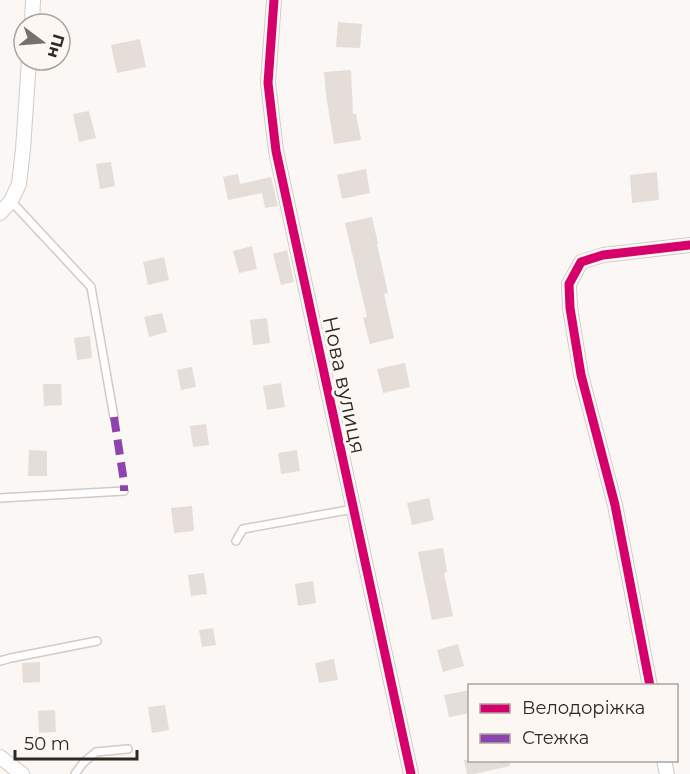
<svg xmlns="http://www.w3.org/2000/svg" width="690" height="774" font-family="Montserrat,sans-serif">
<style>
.building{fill:#e5ddd8}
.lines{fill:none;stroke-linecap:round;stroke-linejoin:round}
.lane-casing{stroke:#d1cbc7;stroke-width:10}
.street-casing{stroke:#d1cbc7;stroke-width:16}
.lane{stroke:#fefefe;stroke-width:7}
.street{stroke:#fefefe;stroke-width:14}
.quiet{stroke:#8e44ad;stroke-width:8;stroke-dasharray:15 8;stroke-linecap:butt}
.cycleway-casing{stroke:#fcf7f3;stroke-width:13}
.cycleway{stroke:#d6006c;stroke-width:9}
.labels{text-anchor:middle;stroke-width:6;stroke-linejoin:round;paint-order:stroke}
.street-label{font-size:21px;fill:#312821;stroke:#fcf7f3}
</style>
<rect width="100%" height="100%" fill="#faf7f5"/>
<path class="building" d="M338,22L362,24L360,48L336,47Z
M140,39L146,67L117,73L111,45Z
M351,70L353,114H356L361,140L334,144L326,95L324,72Z
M89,111L96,138L79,142L73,114Z
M111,162L115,186L100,189L96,164Z
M366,169L370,193L342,199L337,175Z
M657,172L659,200L632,203L630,175Z
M238,174L240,184L271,177L278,206L265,208L262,193L228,200L223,177Z
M372,217L378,244H377L388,293L384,294L394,338L370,344L363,318L367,317L345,223Z
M252,246L257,269L239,273L233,251Z
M287,250L294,282L281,285L273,254Z
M164,257L169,280L148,285L143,262Z
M162,313L167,332L149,337L144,317Z
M267,318L270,343L253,345L250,320Z
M90,336L92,358L77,360L74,338Z
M405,363L410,387L383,393L377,369Z
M192,367L196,387L181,390L177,370Z
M281,383L285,407L267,410L263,386Z
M43,384H61L62,405L44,406Z
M206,424L209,445L193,447L190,426Z
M29,450L47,451V476H28Z
M297,450L300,471L281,474L278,453Z
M429,498L434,520L412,525L407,503Z
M192,506L194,531L174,533L171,508Z
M443,548L447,572L444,573L453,616L432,620L418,552Z
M204,573L207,594L191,596L188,575Z
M313,581L316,603L298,606L295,584Z
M213,628L216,645L202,647L199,630Z
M458,644L464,666L443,672L437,650Z
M334,659L338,680L319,683L315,663Z
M40,662V682L23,683L22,663Z
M470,690V713L449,717L444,695Z
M165,705L169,730L152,733L148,707Z
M55,710L56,732L39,733L38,711Z
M464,760H510V766L474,774H467Z"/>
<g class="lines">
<g class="lane-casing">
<path id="lane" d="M11,201L91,287L114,417
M0,498L124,491
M236,541L243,529L353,509
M0,661L11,658L97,641
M75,774L83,763L96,752L128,749"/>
</g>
<g class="street-casing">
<path id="street" d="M274,0L268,83L276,151L411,774
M32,24L33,0
M0,213L11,201L19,184L23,149L29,60
M650,686L615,505L581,375L570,308L569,284L581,262L603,255L690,245
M0,757L22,774
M664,760L667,774"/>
</g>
<use href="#lane" class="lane"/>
<use href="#street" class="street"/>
<path class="quiet" d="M114,417L124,482V491"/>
<g class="cycleway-casing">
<path id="cycleway" d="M274,0L268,83L276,151L411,774
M650,686L615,505L581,375L570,308L569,284L581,262L603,255L690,245"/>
</g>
<use href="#cycleway" class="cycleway"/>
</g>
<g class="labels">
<g class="street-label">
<text transform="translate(344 385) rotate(78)" y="7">Нова вулиця</text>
</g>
</g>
<rect x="468" y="684" width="210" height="78" fill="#fcf7f3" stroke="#aba49f" stroke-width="1.5"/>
<rect x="480" y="704" width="30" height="9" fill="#d6006c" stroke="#aba49f" stroke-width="1.5"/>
<text x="522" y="714" font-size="18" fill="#312821">Велодоріжка</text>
<rect x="480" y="734" width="30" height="9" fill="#8e44ad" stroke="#aba49f" stroke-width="1.5"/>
<text x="522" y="744" font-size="18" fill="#312821">Стежка</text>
<g transform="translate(42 42) rotate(106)"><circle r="28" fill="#fcf7f3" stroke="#aba49f" stroke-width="1.5"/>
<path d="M0-4.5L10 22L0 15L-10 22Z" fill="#77706b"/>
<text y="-9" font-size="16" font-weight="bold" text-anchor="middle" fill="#312821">Пн</text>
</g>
<path d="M15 750v9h122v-9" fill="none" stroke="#312821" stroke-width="3"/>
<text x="24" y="750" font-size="18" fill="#312821" stroke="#fcf7f3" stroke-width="4.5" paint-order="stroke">50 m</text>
</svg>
